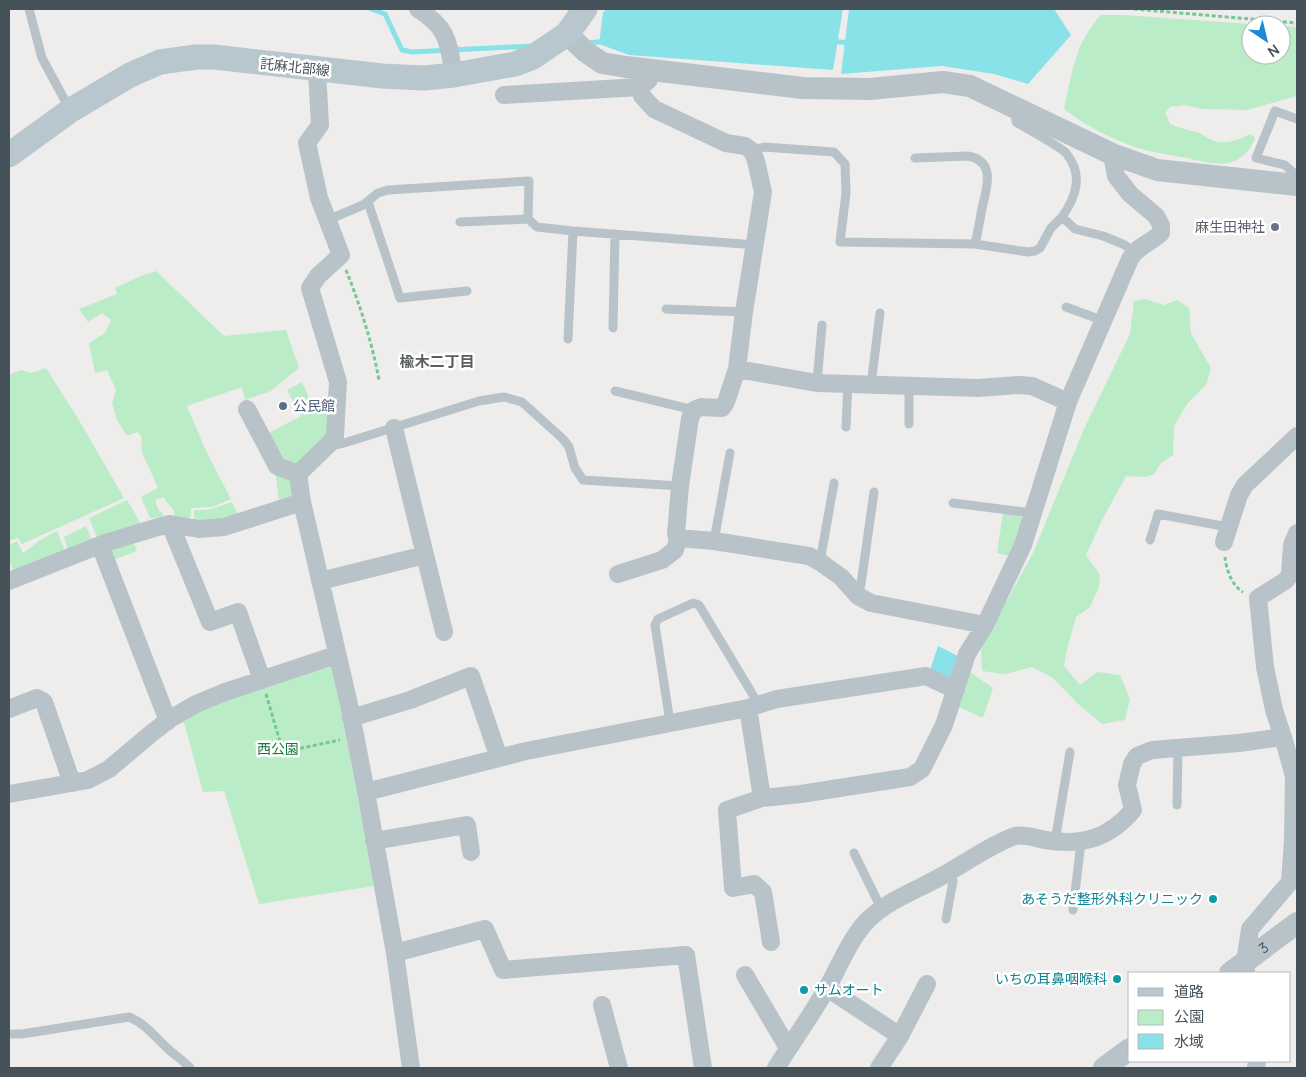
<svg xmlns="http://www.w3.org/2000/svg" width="1306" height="1077" font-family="Manrope,'Noto Sans JP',sans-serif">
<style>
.green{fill:#baecc7}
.water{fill:#88e2e8}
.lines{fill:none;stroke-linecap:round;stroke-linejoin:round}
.stream{stroke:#88e2e8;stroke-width:5}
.path{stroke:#74c993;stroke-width:3;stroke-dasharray:4 2.5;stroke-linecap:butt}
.service{stroke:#b7c3c9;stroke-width:9}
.minor{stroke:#b7c3c9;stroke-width:18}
.tertiary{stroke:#b7c3c9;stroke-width:22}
.secondary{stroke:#b8c6ce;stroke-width:25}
.worship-dot{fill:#6b7280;stroke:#fff;stroke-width:2}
.service-dot{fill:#5c6f8a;stroke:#fff;stroke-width:2}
.culture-dot{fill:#0f9aa8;stroke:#fff;stroke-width:2}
.labels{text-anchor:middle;stroke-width:5;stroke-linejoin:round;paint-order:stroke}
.street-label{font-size:14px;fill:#455259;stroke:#fff}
.worship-label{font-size:14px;fill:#5b616d;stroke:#fff;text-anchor:end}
.service-label{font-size:14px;fill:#4e5e75;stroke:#fff;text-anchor:start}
.park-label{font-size:14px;fill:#19773a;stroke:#fff}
.culture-label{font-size:14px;fill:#0d838f;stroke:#fff;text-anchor:end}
.neighbourhood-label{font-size:15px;font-weight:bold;fill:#595e61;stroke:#fff}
</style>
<rect width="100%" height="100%" fill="#efecec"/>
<path class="green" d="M1101,15H1124L1264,25H1251V55H1281V26L1297,27V96L1247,110L1203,109L1185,105L1170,107L1165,113L1170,124C1179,128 1188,130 1197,132C1202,134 1207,138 1212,140C1224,146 1240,139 1251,134L1255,138C1251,149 1241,161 1228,163C1215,165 1200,161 1187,158C1171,155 1154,153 1138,148C1112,139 1086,126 1064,109C1072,73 1075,43 1101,15Z
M156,271L224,336L286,330L299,368L271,391L245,400L242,387L187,406L207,453L231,499L212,507L191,508V516L183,523L175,522L174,511L163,497L155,500L159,511L162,512L164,517L150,518L141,497L158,488L142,452L141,436L137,432L127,436L117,420L112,403L116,390L107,370L95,373L89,343L105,333L111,320L102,313L88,322L79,309L117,294L115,288L141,276Z
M1145,299L1164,305L1177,300L1189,308L1191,333L1211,368L1206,385L1187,404L1174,426L1173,455L1161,463L1154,474L1146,477L1126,476L1102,520L1086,555L1100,575L1099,587L1090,607L1076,617L1067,649L1064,666L1080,685L1097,672L1120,675L1130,699L1125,720L1102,724L1077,703L1053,678L1032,667L1005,674L982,671L981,648L1033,553L1084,429L1130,334L1134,301Z
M46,368L80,422L124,498L22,544L18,538L9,541V393L10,392L9,375L21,370L31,373Z
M302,382L313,407L332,401L333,433L293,496L279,501L275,469L263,436L301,416L287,390Z
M127,500L141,524L98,540L89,518Z
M232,502L238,515L214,521L194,520V510H208Z
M1003,513L1020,516L1025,520L1013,557L997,553Z
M86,526L92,541L68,551L64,537Z
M57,531L65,551L13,571L9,559V545L17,541L23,553L40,540Z
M132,538L137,551L110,561L105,548Z
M328,662L333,666L374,886L259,904L224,791L203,792L182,715Z
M970,672L993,688L983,718L956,706Z"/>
<path class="water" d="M607,9H843L833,70L629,55L599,44L603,12Z
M849,9H1054L1071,35L1028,84L994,74L942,66L841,74Z
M938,646L960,657L952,683L930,670Z"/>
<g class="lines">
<path class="stream" d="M371,9L385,14L402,50L412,52L532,46
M831,41L850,43
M588,43L607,41"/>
<path class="path" d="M1134,9L1297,23
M346,270C360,305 372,342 379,380
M1225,557C1226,569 1232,586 1243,592
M266,694L283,752L340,740"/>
<path class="service" d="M29,9L42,58L69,108
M1015,109L1016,122C1027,129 1059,146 1066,153C1084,175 1076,197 1062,217
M1297,119L1275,111L1256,158L1285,165L1297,176
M752,151L764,147L834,152L845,164L846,193L840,242L975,244
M915,158L968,156C996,161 987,188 982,208C980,220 978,232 975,244L1028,252L1035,251L1040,248L1051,228L1062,217L1075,229L1103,236L1123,244L1134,251
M368,202L400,298L467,291
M328,220L363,205L378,193L388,190L529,181L528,219L537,227L573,231
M460,222L528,219
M1066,307L1104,321
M666,309L744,312
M613,328L615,234
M568,339L573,231L756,245
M817,383L822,325
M871,385L880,313
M615,391L694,410
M909,424V385
M846,427L848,383
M330,443L336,445L344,443L479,401L504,397L522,402L563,439L569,447L575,468L583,480L680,486
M953,503L1032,513
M1150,540L1158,514L1228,527
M714,541L730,453
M820,562L834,483
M858,596L861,584L874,492
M670,722L655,625L658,619L693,603L699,605L759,705
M1177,805L1178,748
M1055,841L1070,752
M854,853L882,910
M1073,910L1081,842
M946,919L953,881L950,872
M9,1034H22L129,1017C146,1024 153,1035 166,1047C174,1055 183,1060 190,1068"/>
<path class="minor" d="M418,9C448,28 448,41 454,75
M317,70L320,125L307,143L319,198L341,255L318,276L310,288L338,382L335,436L330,443L298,474L302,502L349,704L366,792L395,953L411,1068
M640,87L642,96L654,109L726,143L745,146L752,151L756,161L763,192L744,312L737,369L817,383L978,388L1019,385L1032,386L1068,402
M504,95L640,87L649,80
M737,369L726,402L722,408L701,407L694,410L690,418L680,486L676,534L678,538L714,541L809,556L820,562L841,577L858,596L871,603L985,625
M247,409L277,466L298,474
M170,524L210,622L238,612L262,680
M1224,542L1239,495L1245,485L1297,436
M100,545L168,721
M425,555L444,632
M618,574L662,560L675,550L678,538
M9,581L105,543L158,527L170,524L199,529L224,527L302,502
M320,581L425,555L394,428
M748,708L762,798L801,794L910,777L922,769L944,725L967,654L985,625L1023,545L1068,402L1130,259C1137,246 1151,243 1161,233V225L1156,216L1130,194L1116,176L1112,154
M9,709L37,698L44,702L72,783
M351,718L410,700L471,676L499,758
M366,792L526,751L748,708L777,699L926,676L956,690
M9,794L88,780L109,769L153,732L170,719L196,704L225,692L336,655
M762,798L727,810L733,888L754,884L763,892L771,942
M374,841L467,825L471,852
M395,953L485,929L503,970L686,955L703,1068
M1246,970L1245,962L1250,929L1290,882L1293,840L1294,776L1283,737L1274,710L1265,667L1258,598L1285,581L1290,575L1292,545L1297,533
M745,975L788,1048
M827,988L900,1036
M602,1005L619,1068
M776,1068C792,1042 811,1016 827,988C839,967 852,934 870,918C893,897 923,888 949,872C970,860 992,844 1015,836C1024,834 1037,838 1045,840C1081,846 1109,839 1133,810L1127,785L1132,764L1137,756L1152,750L1239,743L1283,737
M879,1068L900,1036L927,984
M1256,1068L1257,1061"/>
<g class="tertiary">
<path d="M567,34L586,52L602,63L626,67L803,88L870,89L943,82L970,86L1112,154L1157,170L1297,185"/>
<path id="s1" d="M1230,973L1297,923"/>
<path d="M1104,1068L1130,1049"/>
</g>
<path class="secondary" d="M9,155L71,110L130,75L160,62L196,57H214L382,76L424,78L454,75L515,64L533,57L567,34L585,9"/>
</g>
<circle class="worship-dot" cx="1275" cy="227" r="5"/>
<circle class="service-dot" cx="283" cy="406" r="5"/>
<g class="culture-dot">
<circle cx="1213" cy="899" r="5"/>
<circle cx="1117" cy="979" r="5"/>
<circle cx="804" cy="990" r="5"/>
</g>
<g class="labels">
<g class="street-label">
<text transform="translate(295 67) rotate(6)" y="5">託麻北部線</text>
<text dy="5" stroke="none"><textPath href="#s1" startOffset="42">3</textPath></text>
</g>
<g class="worship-label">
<text x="1265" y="232">麻生田神社</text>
</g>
<g class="service-label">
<text x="293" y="411">公民館</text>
</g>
<g class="park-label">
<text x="278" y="754">西公園</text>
</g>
<g class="culture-label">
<text x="1203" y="904">あそうだ整形外科クリニック</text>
<text x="1107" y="984">いちの耳鼻咽喉科</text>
<text x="814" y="995" text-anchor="start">サムオート</text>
</g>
<g class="neighbourhood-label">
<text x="437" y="367">楡木二丁目</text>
</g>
</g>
<rect width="1306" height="1077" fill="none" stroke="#455259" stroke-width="20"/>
<rect x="1128" y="972" width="162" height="90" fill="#ffffff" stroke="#b5babd"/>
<rect x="1138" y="988" width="25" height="8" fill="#b8c6ce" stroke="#b5babd"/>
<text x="1174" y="997" font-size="15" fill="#455259">道路</text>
<rect x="1138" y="1010" width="25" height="15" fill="#baecc7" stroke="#b5babd"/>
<text x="1174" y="1022" font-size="15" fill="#455259">公園</text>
<rect x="1138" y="1034" width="25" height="15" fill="#88e2e8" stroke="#b5babd"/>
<text x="1174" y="1047" font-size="15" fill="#455259">水域</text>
<g transform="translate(1266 40) rotate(145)"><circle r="24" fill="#ffffff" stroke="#b5babd"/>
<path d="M0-4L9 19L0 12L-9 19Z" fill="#1e89d7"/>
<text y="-8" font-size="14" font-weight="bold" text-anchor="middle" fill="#455259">N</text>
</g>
</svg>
